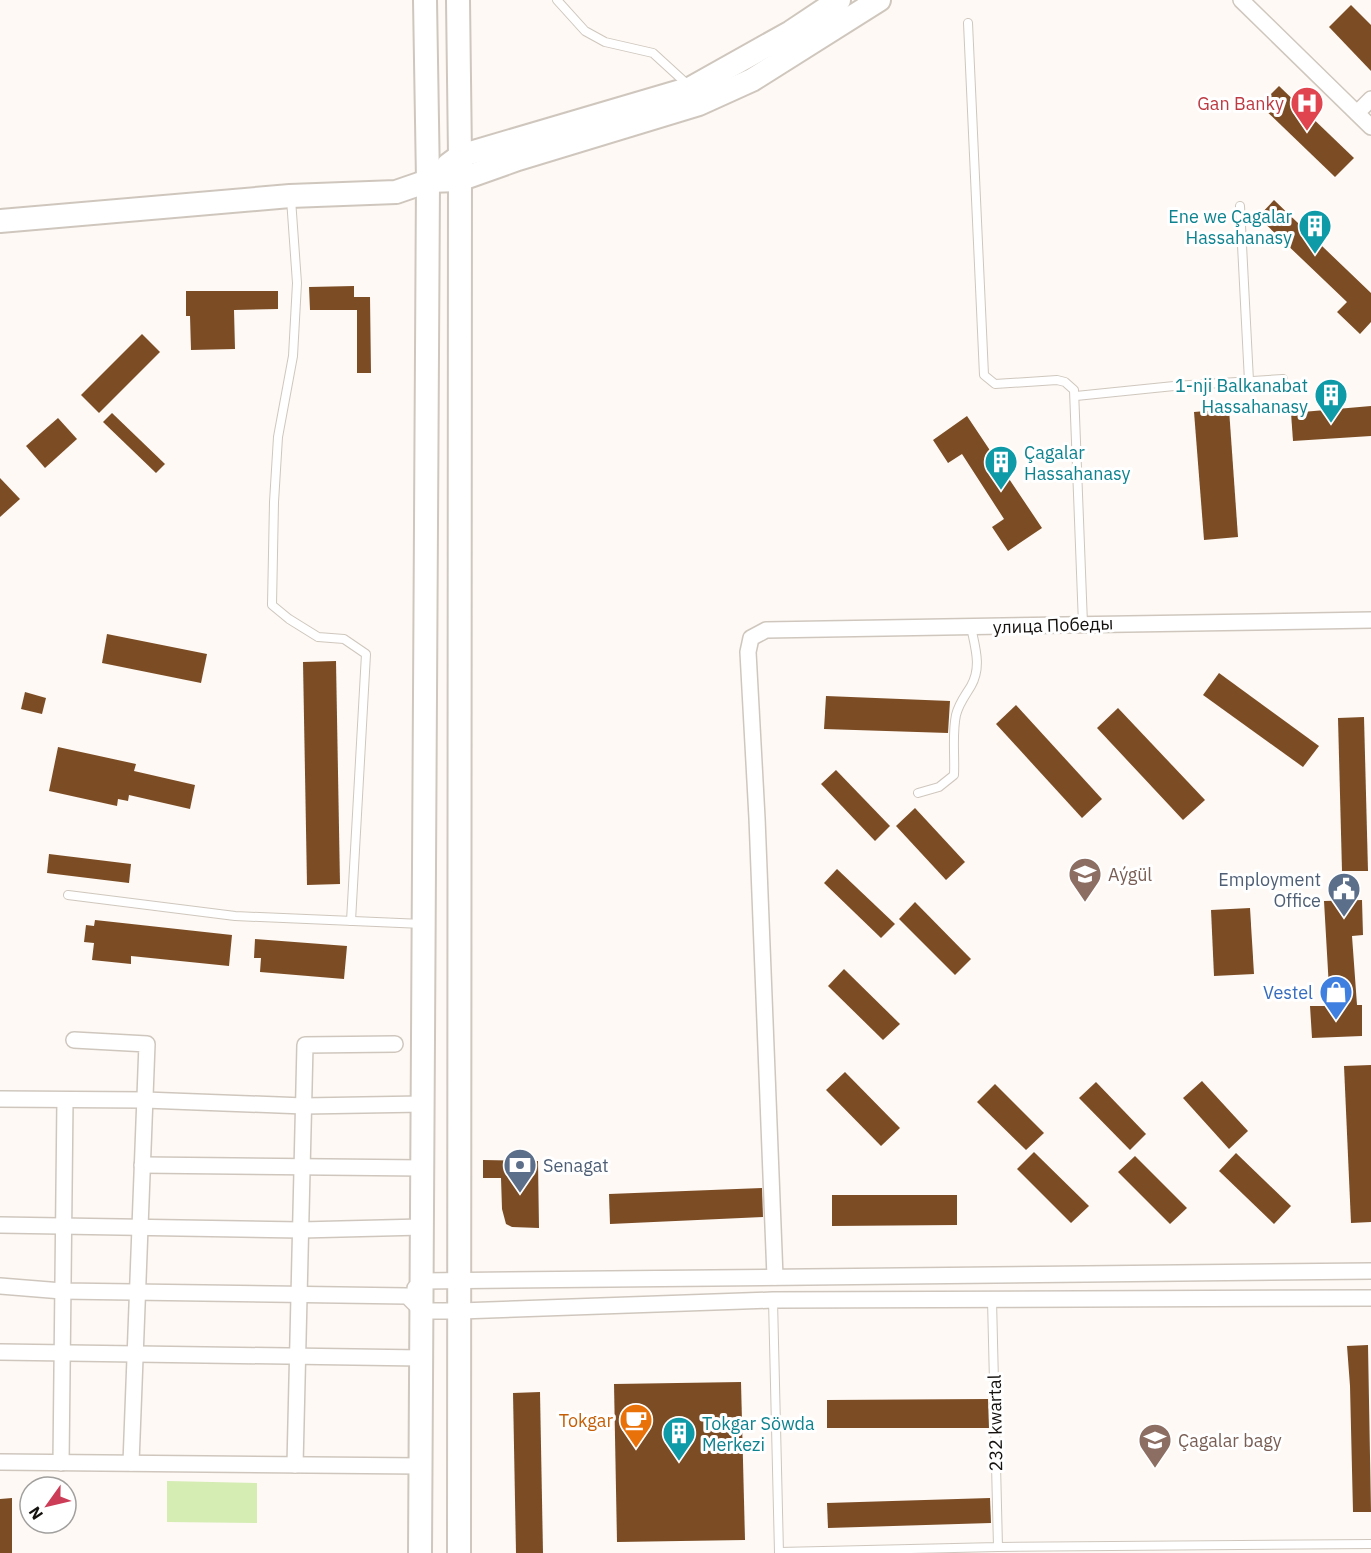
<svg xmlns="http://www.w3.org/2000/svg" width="1371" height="1553" viewBox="0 0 1371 1553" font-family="'IBM Plex Sans',sans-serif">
  <rect width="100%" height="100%" fill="#fef9f4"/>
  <polygon fill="#d5ecb3" points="167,1481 257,1483 257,1523 167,1522"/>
  <g fill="#7c4d25">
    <polygon points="1351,5 1371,25 1371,71 1329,27"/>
    <polygon points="1279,86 1354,158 1335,177 1260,105"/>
    <polygon points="1274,200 1371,293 1371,322 1360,334 1337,312 1347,302 1258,217"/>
    <polygon points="354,286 354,297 370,297 371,373 357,373 357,310 310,310 309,287"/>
    <polygon points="186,291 278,291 278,309 234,310 235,349 191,350 190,316 186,316"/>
    <polygon points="142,334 160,352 99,413 81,395"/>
    <polygon points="1371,406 1371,436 1293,441 1291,413"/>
    <polygon points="1229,409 1238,537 1204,540 1194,412"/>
    <polygon points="112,413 165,464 156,473 103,422"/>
    <polygon points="967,416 1042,528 1008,551 992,527 1004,519 962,454 948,463 933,440"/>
    <polygon points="58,418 77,439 45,468 26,446"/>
    <polygon points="0,478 20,499 0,517"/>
    <polygon points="107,634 207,654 201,683 102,663"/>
    <polygon points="336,661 340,884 307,885 303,662"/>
    <polygon points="1219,673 1319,746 1303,767 1203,695"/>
    <polygon points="25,692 46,698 42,714 21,709"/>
    <polygon points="826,696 950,701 948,733 824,729"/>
    <polygon points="1016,705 1102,799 1082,818 996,724"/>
    <polygon points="1118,708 1205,800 1183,820 1097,728"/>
    <polygon points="1364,717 1368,871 1342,871 1338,718"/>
    <polygon points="58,747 136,764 134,771 195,785 190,809 129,795 128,801 118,799 117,806 49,791"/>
    <polygon points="836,770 890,826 875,841 821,784"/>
    <polygon points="915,808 965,862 946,880 896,826"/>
    <polygon points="49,854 131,864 129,883 47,873"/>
    <polygon points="837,869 895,924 881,938 824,883"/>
    <polygon points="1362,900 1363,935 1352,936 1357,1005 1362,1005 1362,1036 1312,1038 1310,1006 1330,1006 1324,901"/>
    <polygon points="915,902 971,959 955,975 899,919"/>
    <polygon points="1250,908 1254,974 1214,976 1211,910"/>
    <polygon points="95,920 232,935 229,966 131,956 131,964 92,960 94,943 84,942 86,925 94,926"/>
    <polygon points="255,939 347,946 344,979 260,972 261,958 254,958"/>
    <polygon points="844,969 900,1024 883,1040 828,986"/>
    <polygon points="1371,1065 1371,1222 1351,1223 1344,1066"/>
    <polygon points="845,1072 900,1128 881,1146 826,1090"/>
    <polygon points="1202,1081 1248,1131 1229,1149 1183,1098"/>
    <polygon points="1096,1082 1146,1134 1130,1150 1079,1098"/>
    <polygon points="995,1084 1044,1133 1026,1150 977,1102"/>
    <polygon points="1034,1152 1089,1206 1071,1223 1017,1169"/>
    <polygon points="1236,1153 1291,1206 1274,1224 1219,1171"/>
    <polygon points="1135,1156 1187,1208 1170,1224 1118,1172"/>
    <polygon points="483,1160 538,1161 539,1228 512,1227 506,1224 502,1209 501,1178 483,1178"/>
    <polygon points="762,1188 763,1217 610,1224 609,1194"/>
    <polygon points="832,1195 957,1195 957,1225 832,1226"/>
    <polygon points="1368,1345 1371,1512 1353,1512 1350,1386 1347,1346"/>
    <polygon points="741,1382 745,1540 617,1542 614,1384"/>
    <polygon points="540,1392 543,1553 516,1553 513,1393"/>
    <polygon points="988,1399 989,1428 827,1428 827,1400"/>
    <polygon points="12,1498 12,1553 0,1553 0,1499"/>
    <polygon points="990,1498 991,1523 828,1528 827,1503"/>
  </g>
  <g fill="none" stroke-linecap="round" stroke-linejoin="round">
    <g stroke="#cfc7be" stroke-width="10">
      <g id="lane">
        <polyline points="557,0 585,31 605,42 653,53 688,85"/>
        <polyline points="968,23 984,375 995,384 1057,380 1065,382 1074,390 1083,624"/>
        <polyline points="291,199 297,283 293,356 278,437 274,502 272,605 289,619 318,637 344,639 366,654 351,921"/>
        <polyline points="1240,206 1249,381"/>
        <polyline points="1076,396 1174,386 1283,379"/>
        <path d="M 918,793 L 939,787 L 954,775 C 955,755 952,734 956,715 C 959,703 965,696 971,686 C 982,667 975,647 971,627"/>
        <polyline points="68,895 235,916 423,924"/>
        <polyline points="773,1300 779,1553"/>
        <polyline points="998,1547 1371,1544"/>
        <polyline points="779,1552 998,1547 992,1300"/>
      </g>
    </g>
    <g stroke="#cfc7be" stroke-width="18">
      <g id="street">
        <polyline points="1241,0 1371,127"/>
        <polyline points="1357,113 1371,99"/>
        <polyline points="74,1040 147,1044 131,1463"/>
        <polyline points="0,1099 145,1100 304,1106 423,1104"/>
        <polyline points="142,1165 423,1168"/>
        <polyline points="0,1225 301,1230 422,1227"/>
        <polyline points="775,1277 757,818 748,652 751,638 766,630 1371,620"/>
        <polyline points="0,1286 62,1291 407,1296 422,1311 460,1311 773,1300 1371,1298"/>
        <polyline points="415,1288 422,1281 1371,1271"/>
        <polyline points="0,1352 421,1358"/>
        <polyline points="0,1462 421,1466"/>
        <polyline points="61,1463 65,1100"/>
        <polyline points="295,1465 305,1045 395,1044"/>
      </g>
    </g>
    <g stroke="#cfc7be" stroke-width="26">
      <g id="secondary">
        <polyline points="458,0 460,156 459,1553"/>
        <polyline points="448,165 460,156 691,88 791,32 839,0"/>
        <polyline points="0,221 290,196 396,192 428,181 459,180 518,159 699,104 752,80 879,0"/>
        <polyline points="420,1553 428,181 425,0"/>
      </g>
    </g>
    <use href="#lane" stroke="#fff" stroke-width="8"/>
    <use href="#street" stroke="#fff" stroke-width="15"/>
    <use href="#secondary" stroke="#fff" stroke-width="22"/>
  </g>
  <defs>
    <g id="hospital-pin" transform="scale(1.725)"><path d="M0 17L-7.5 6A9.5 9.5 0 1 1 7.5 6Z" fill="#e0444e" stroke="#fff"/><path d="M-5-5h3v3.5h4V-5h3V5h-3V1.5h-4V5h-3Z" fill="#fff"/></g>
    <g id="building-pin" transform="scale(1.725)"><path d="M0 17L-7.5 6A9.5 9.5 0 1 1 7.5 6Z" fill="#0f9aa8" stroke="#fff"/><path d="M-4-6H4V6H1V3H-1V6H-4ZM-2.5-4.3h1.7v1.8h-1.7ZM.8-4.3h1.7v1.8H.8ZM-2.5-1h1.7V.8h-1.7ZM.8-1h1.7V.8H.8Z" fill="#fff"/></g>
    <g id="school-pin" transform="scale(1.725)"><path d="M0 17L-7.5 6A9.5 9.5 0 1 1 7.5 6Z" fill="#8d6e63" stroke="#fff"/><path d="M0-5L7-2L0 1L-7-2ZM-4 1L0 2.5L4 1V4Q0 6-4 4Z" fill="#fff"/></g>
    <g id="civic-pin" transform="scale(1.725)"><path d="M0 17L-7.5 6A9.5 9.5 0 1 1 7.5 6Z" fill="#5c6f8a" stroke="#fff"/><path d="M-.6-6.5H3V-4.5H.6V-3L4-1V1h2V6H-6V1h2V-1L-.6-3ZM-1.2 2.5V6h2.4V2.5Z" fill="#fff"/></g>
    <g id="shop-pin" transform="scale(1.725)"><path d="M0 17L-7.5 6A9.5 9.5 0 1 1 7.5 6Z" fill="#3f7fe0" stroke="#fff"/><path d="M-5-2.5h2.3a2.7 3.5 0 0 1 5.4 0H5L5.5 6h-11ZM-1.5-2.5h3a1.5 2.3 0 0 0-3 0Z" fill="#fff"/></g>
    <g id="bank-pin" transform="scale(1.725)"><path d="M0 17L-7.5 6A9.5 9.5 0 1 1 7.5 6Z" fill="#5c6f8a" stroke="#fff"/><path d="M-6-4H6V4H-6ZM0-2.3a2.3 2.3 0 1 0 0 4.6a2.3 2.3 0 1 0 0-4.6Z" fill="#fff"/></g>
    <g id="cafe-pin" transform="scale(1.725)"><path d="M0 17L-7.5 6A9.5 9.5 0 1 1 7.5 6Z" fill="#e8710a" stroke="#fff"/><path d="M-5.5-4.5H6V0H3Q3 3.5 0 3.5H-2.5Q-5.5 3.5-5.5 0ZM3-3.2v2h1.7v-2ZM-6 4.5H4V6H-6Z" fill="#fff"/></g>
  </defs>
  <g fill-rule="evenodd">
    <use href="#hospital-pin" x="1307" y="103"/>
    <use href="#building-pin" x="1315" y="226"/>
    <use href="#building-pin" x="1331" y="395"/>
    <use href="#building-pin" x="1001" y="462"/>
    <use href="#school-pin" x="1085" y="874"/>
    <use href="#civic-pin" x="1344" y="889"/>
    <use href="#shop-pin" x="1336" y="992"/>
    <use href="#bank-pin" x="520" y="1165"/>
    <use href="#cafe-pin" x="636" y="1420"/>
    <use href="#building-pin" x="679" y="1433"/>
    <use href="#school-pin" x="1155" y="1440"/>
  </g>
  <g text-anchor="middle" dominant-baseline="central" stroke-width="6" stroke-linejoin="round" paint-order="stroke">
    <g font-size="18" fill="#be3a42" stroke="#fff" text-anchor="end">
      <text x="1284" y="103">Gan Banky</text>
    </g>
    <g font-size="18" fill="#0d838f" stroke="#fff" text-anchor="end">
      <text x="1292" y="216">Ene we Çagalar<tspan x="1292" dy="21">Hassahanasy</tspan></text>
      <text x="1308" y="385">1-nji Balkanabat<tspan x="1308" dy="21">Hassahanasy</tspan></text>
      <text x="1024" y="452" text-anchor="start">Çagalar<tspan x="1024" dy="21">Hassahanasy</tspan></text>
      <text x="702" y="1423" text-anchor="start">Tokgar Söwda<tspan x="702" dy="21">Merkezi</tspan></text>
    </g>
    <g font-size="18" fill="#14110e" stroke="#fff">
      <text transform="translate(1053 625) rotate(-2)">улица Победы</text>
      <text transform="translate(995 1423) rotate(-91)">232 kwartal</text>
    </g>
    <g font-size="18" fill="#785e54" stroke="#fff" text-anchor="start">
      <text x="1108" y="874">Aýgül</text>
      <text x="1178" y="1440">Çagalar bagy</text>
    </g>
    <g font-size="18" fill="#4e5e75" stroke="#fff" text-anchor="end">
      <text x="1321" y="879">Employment<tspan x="1321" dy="21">Office</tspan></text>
      <text x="543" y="1165" text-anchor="start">Senagat</text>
    </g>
    <g font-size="18" fill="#366cbe" stroke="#fff" text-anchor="end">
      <text x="1313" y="992">Vestel</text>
    </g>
    <g font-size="18" fill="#c56008" stroke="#fff" text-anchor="end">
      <text x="613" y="1420">Tokgar</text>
    </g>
  </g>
  <g transform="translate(48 1505) rotate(236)"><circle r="28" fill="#ffffff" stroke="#a1a09f" stroke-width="1.5"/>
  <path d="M0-4.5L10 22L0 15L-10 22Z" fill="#cc3c56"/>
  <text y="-9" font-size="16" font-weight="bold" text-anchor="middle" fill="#14110e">N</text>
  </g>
</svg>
